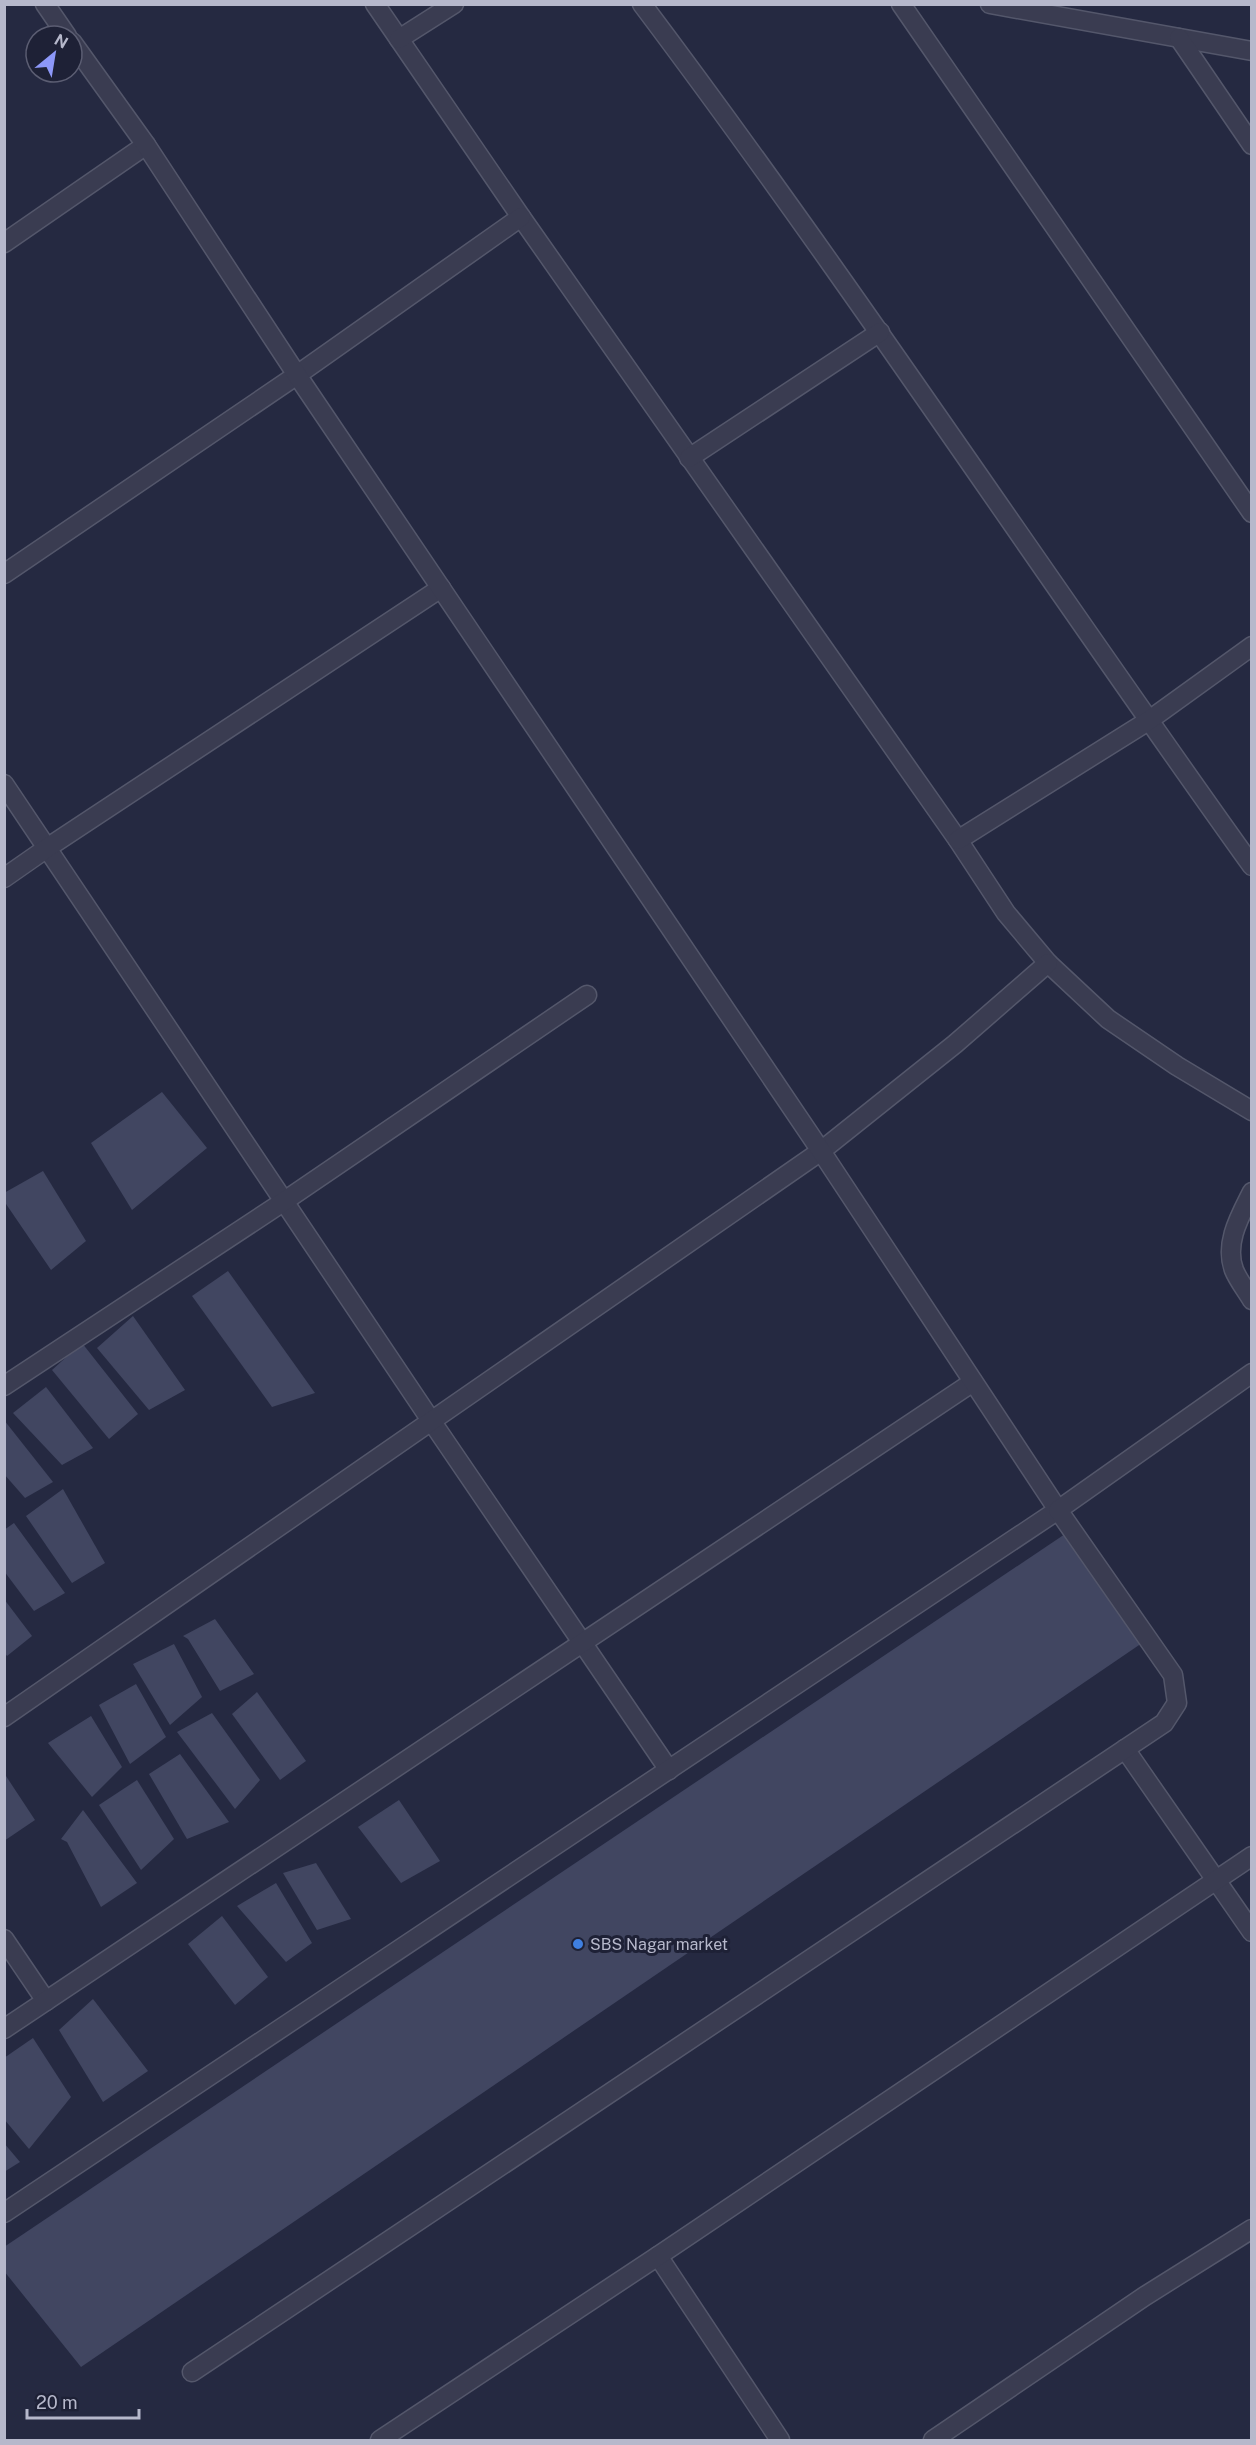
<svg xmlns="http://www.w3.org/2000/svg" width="1256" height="2445" viewBox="0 0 1256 2445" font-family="'Public Sans',sans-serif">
  <rect width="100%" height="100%" fill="#252941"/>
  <g fill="#414661">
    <polygon points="162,1092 207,1148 132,1210 91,1143"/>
    <polygon points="43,1171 86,1241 51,1270 4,1201 4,1193"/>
    <polygon points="228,1271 315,1393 272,1407 192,1296"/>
    <polygon points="133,1316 185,1390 149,1410 97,1348"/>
    <polygon points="82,1343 138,1414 109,1439 52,1370"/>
    <polygon points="46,1387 93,1448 62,1465 13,1413"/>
    <polygon points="4,1420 53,1482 25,1498 4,1474"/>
    <polygon points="63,1489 105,1563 72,1583 26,1516"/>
    <polygon points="14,1523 65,1593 34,1611 4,1571 4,1530"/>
    <polygon points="1071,1530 1145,1641 81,2367 4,2271 4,2247"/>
    <polygon points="4,1599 32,1636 7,1656 4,1652"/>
    <polygon points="215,1619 254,1674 220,1691 188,1639 183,1636"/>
    <polygon points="174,1644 202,1697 170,1725 133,1664"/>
    <polygon points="136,1684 166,1737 130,1764 99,1705"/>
    <polygon points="257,1692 306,1761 280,1780 232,1714"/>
    <polygon points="212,1713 260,1780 235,1809 177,1732"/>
    <polygon points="91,1716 122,1767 92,1797 48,1743"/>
    <polygon points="180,1754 229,1822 187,1839 149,1774"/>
    <polygon points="4,1773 35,1820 4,1841"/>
    <polygon points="137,1780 174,1839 141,1870 99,1805"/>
    <polygon points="399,1800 440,1861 401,1883 358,1827"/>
    <polygon points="83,1810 137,1883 101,1907 67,1842 61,1839"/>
    <polygon points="316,1863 351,1919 317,1930 283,1873"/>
    <polygon points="276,1883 312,1943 286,1962 237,1906"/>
    <polygon points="222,1916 268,1977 235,2005 188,1944"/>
    <polygon points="93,1999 148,2071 103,2102 59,2030"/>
    <polygon points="33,2038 71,2097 29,2149 4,2119 4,2058"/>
    <polygon points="4,2143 20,2162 4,2172"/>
  </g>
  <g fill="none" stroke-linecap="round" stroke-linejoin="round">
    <g stroke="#54576b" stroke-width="21">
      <g id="minor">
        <polyline points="45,4 67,36"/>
        <polyline points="375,4 521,217 958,840 1006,913 1048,963 1108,1019 1177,1066 1252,1111"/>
        <path d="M 642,4 C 854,286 1047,580 1252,866"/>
        <polyline points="901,4 1252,513"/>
        <polyline points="990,4 1252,51"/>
        <polyline points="1179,38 1252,145"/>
        <polyline points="399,39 454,4"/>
        <polyline points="4,243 146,145"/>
        <polyline points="689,458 880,332"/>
        <polyline points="4,574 297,375 521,217"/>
        <polyline points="4,784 432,1422 669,1770"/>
        <polyline points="958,840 1148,721 1252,646"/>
        <polyline points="4,878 47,848 441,588"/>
        <path d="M 1252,1192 C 1240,1216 1224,1243 1234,1270 C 1238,1280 1246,1290 1252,1300"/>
        <polyline points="4,1386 283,1202 587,995"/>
        <polyline points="4,1717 821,1151 955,1044 1048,963"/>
        <polyline points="1125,1749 1252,1932"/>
        <polyline points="4,1939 46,2001"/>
        <polyline points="4,2029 973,1382"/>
        <polyline points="4,2213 1058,1510 821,1151 297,375 146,145 72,42"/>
        <polyline points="658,2256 780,2440"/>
        <polyline points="192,2372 1164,1723 1177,1703 1173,1675 1058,1510 1252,1373"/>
        <polyline points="380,2440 658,2256 1252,1856"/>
        <polyline points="933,2440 1145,2296 1252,2229"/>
      </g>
    </g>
    <use href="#minor" stroke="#3a3c51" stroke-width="18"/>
  </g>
  <circle fill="#3f7fe0" stroke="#1e2136" stroke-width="2" cx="578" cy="1944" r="6"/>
  <g text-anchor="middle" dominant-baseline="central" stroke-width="6" stroke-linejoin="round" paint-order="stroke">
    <g font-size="16" fill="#b6b8cb" stroke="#1e2136" text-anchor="start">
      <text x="590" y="1944">SBS Nagar market</text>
    </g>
  </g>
  <rect width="1256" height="2445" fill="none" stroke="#b6b8cb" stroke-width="12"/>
  <g transform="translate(54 54) rotate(30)"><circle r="28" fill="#1e2136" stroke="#5b5d72" stroke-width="1.5"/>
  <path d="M0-4.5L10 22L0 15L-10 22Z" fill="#8d98f9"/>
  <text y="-9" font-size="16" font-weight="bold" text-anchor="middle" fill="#b6b8cb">N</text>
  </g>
  <path d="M27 2409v9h112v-9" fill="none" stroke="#b6b8cb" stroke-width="3"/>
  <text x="36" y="2409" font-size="18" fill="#b6b8cb" stroke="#1e2136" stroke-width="4.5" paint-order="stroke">20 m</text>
</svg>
